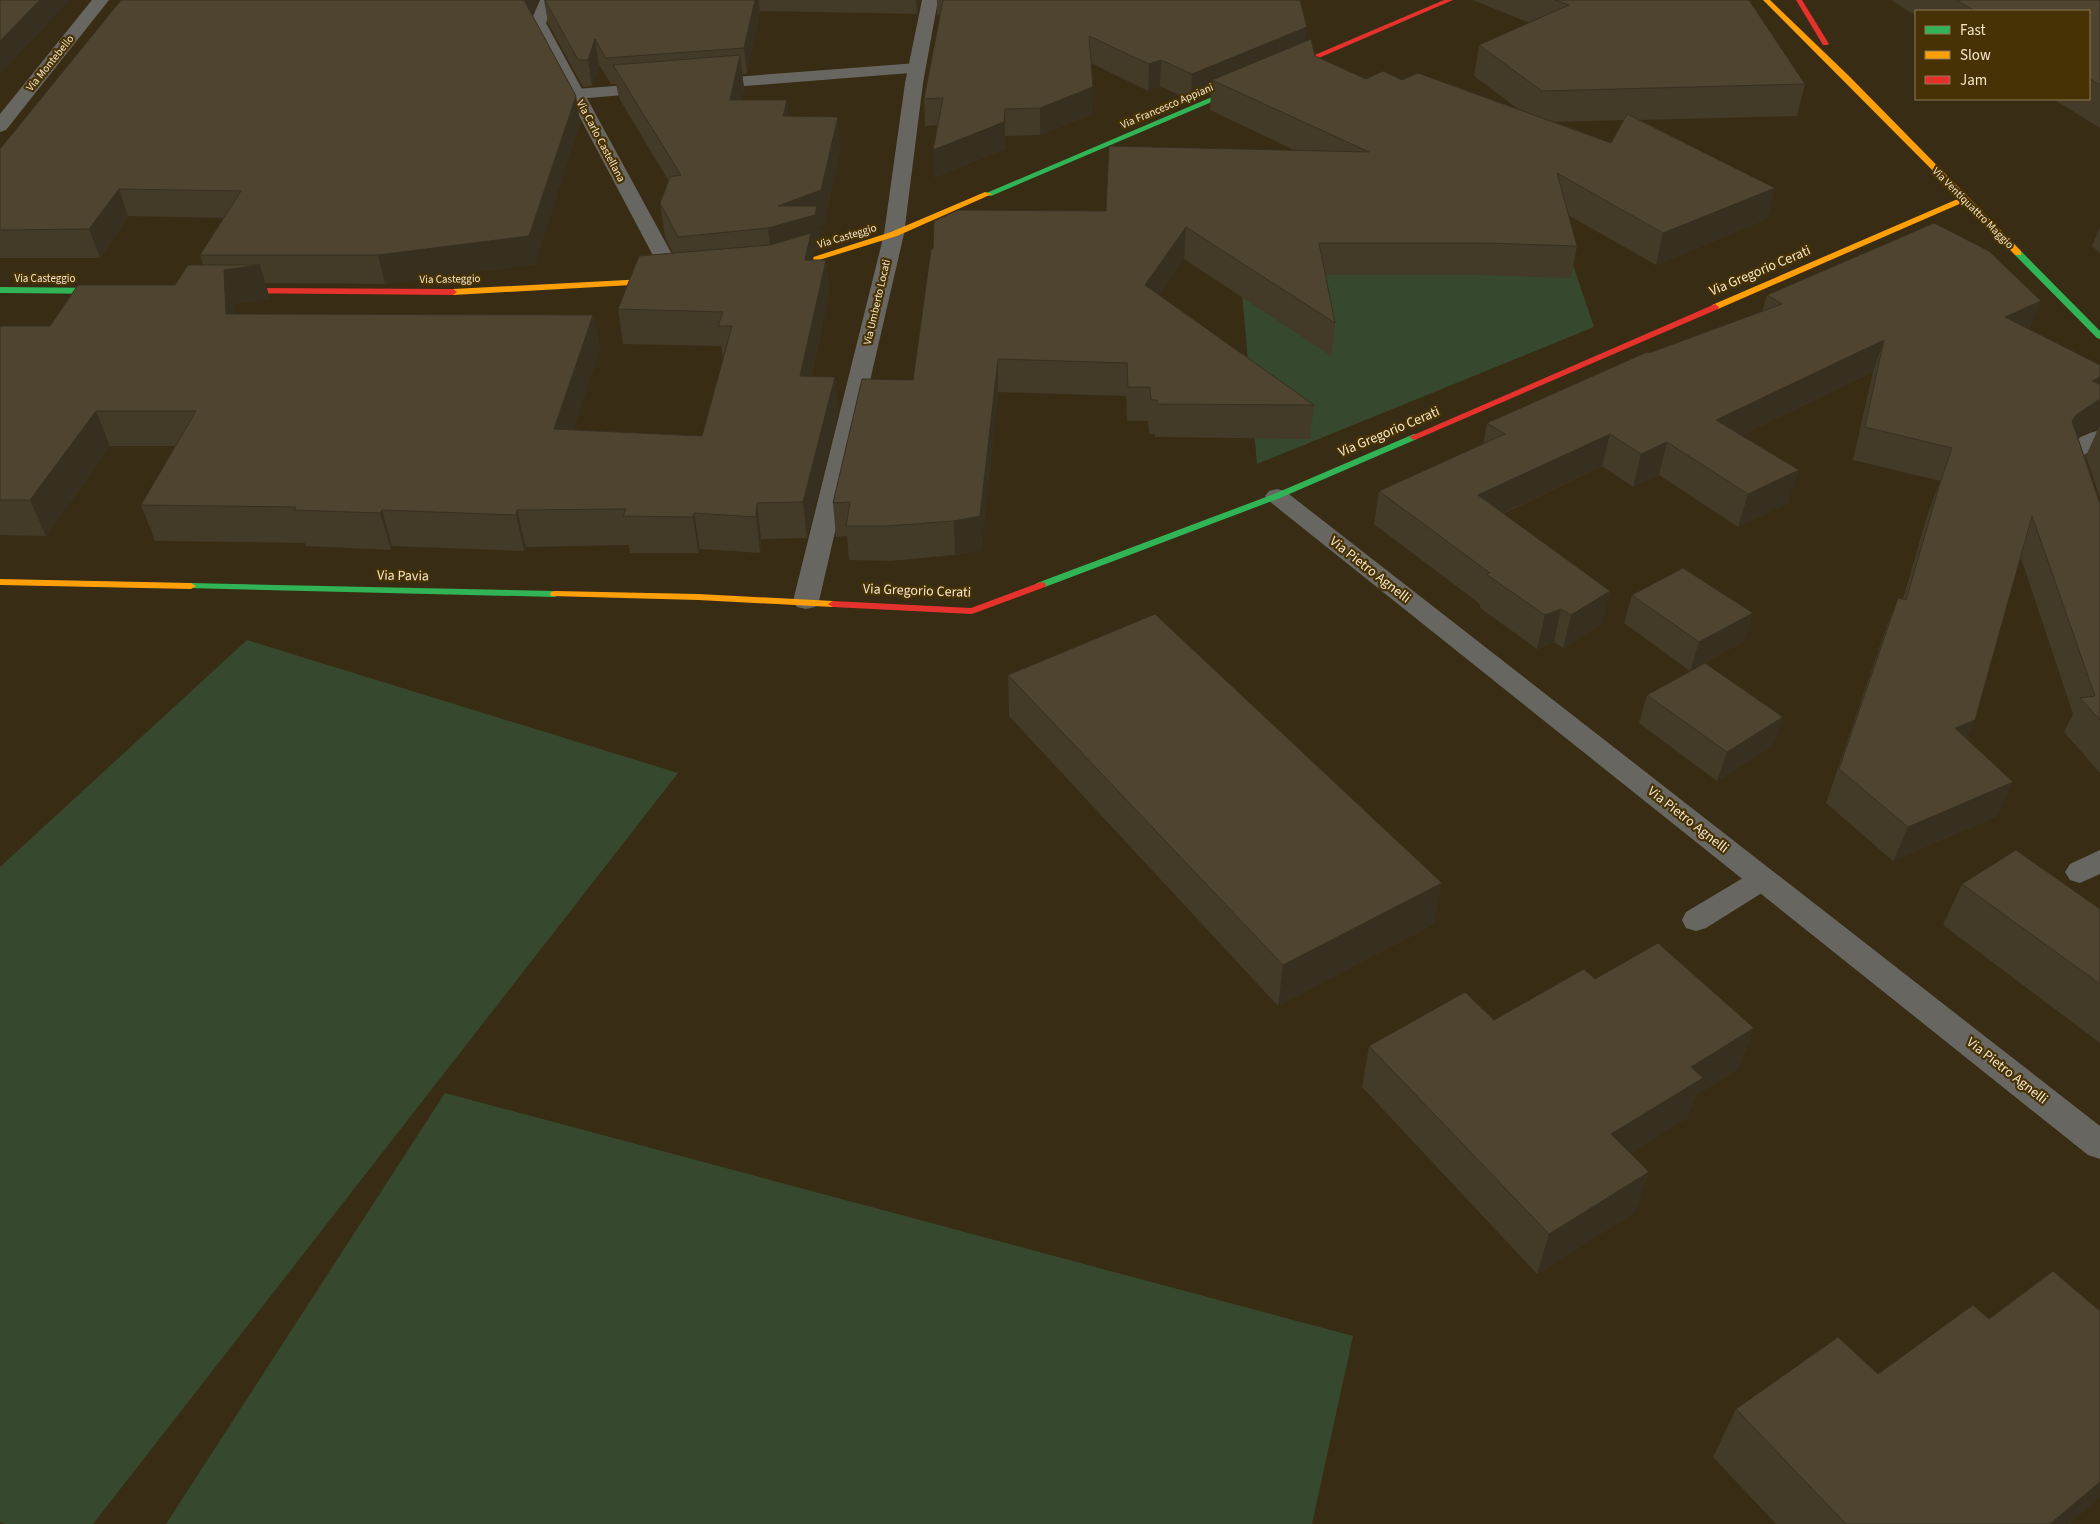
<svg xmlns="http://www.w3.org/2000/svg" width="2100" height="1524" viewBox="0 0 2100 1524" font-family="'Source Sans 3',sans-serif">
  <rect width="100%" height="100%" fill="#382c14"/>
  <g fill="#36492e">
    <polygon points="1230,155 1537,158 1594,327 1257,464"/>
    <polygon points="247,640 678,773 93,1524 5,1524 0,1522 0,867"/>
    <polygon points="445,1093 1353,1336 1312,1524 166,1524"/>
  </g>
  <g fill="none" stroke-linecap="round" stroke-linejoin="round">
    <g fill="#686661" fill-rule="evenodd">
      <polygon points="917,63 923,64 925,68 923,72 708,89 702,88 700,84 702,80 708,79"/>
      <polygon points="652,83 658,84 661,88 658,92 576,99 570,98 567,94 570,90 576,89"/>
      <polygon points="1763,869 1773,872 1777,879 1773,886 1706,928 1696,931 1686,928 1682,920 1686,912 1753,872"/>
    </g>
    <g fill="#686661" fill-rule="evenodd">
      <polygon points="92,0 109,0 6,130 0,132 0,114"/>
      <polygon points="540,0 556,0 546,23 686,280 683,284 676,286 669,284 666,280 530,23"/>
      <polygon points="922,0 938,0 923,83 904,234 819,601 815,607 806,609 797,607 793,601 884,234 905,83"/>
      <path d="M 2100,430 L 2100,446 L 2084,455 L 2100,504 L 2100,548 L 2091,546 L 2088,541 L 2060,453 C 2068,442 2087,433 2100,430 Z"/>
      <polygon points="1277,489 1285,491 2100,1126 2100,1159 2088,1155 1269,501 1265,496 1269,491"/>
      <polygon points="2100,850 2100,874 2080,883 2070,880 2065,872 2070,864"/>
    </g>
    <g fill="#30b455" fill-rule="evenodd">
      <polygon points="1240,85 1247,87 991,196 984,194"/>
      <polygon points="2015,251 2021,251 2100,331 2100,339 2097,338 2015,255"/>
      <polygon points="0,287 112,288 116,291 112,294 0,293"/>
      <polygon points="1414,434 1417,435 1417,439 1280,498 1045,587 1037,587 1036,585 1037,583 1274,494"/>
      <polygon points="191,583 555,591 560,594 555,597 187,588 186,586 187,584"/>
    </g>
    <g fill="#ff9f0a" fill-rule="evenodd">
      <polygon points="1763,0 1770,0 1850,77 2021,251 2021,255 2015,255 1964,202 1718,309 1712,309 1712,305 1960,198"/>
      <polygon points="985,192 992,194 897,236 780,272 774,272 773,270 891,232"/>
      <polygon points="664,278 667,279 667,283 453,295 449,292 453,289"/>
      <polygon points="0,579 191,583 196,586 191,589 0,585"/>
      <polygon points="555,591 698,594 833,601 838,604 833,607 698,600 551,596 550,594 551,592"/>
    </g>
    <g fill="#e5322d" fill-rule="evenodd">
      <polygon points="1444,0 1453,0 1284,73 1277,71"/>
      <polygon points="1796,0 1802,0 1829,44 1827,45 1823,45"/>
      <polygon points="230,288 453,289 457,292 453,295 227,293 226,291"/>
      <polygon points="1715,304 1719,307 1718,309 1417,439 1414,440 1409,437"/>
      <polygon points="1041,582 1045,583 1046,585 1045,587 972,614 833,607 828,604 833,601 971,608"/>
    </g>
  </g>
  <g fill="#443a28" fill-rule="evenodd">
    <polygon points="544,0 920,0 917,14 760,11 747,74 742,74 744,88 741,100 787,100 788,116 840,150 824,224 819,226 820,240 818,249 813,251 813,260 826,260 829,294 811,377 835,377 838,412 807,538 761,539 760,553 700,549 698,553 630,553 629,545 526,547 524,551 392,546 391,550 306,546 305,543 155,541 141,505 175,446 110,446 46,536 0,535 0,326 50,326 175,285 203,265 200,255 224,218 128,216 100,258 0,258 0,149 532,15 576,96 580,122 535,264 385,284 265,283 270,299 235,304 235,314 593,315 600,349 573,430 702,436 723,360 721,346 623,344 618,309 673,253 665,237 660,203 668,180 619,98 616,84 611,84 599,65 592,86 583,87 548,23"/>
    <path d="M 937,0 L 1300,0 L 1305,41 L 1315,56 L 1366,79 L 1402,80 L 1518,109 L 1474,76 L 1479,45 L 1530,23 L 1473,0 L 1749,0 L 1805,84 L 1797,116 L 1640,120 L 1775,188 L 1767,219 L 1656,265 L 1568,215 L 1577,246 L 1571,278 L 1480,275 L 1325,275 L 1335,323 L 1331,356 L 1184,259 L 1159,295 L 1314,405 L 1310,439 L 1155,437 L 1155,434 L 1149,434 L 1148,421 L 1127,421 L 1126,396 L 998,392 L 981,550 L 955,555 L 890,561 L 849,560 L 847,536 L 836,537 L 833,503 L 913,380 L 933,249 L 1106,211 L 1296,151 L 1210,110 L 1211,92 L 1191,101 L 1160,86 L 1148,91 L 1091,63 L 1092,114 L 1040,135 L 1005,136 L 1005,149 L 934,178 L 938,125 L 925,126 L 924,99 L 940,15 L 937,15 ZM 1624,120 L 1611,143 L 1555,122 Z"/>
    <polygon points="1891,0 2100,0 2100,128 2053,99 2089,99 2089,11 1916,11 1916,16"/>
    <polygon points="2100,227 2100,253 2092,246"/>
    <polygon points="1767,295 2030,329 2100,365 2100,498 2086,456 2098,429 2083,434 2078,437 2100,504 2100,772 2099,772 2064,732 2073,714 2021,558 1967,738 1997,816 1893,861 1826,803 1885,631 1898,598 1903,599 1927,516 1940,481 1853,460 1873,372 1742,435 1788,503 1738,527 1659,475 1633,487 1602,466 1503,514 1610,591 1601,625 1563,648 1554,642 1537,649 1480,608 1480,604 1374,524 1379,491 1483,445 1487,423 1649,353 1762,312"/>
    <polygon points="1632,595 1744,641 1690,671 1624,623"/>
    <polygon points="1008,675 1434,924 1278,1006 1009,716"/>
    <polygon points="1647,695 1773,746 1717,781 1639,723"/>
    <polygon points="1962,884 2100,909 2100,1043 1943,925"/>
    <polygon points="1595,979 1754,1028 1738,1069 1696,1095 1687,1118 1630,1153 1635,1212 1537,1274 1362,1087 1369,1046 1494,1020"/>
    <polygon points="2100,1311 2100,1497 2069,1524 1776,1524 1713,1457 1736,1409 1878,1374 1989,1319"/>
  </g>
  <g fill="#373021">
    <polygon points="40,0 70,0 0,74 0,41"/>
    <polygon points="524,0 539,0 528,24"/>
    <polygon points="755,0 759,0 760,11 747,74 744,48"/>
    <polygon points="916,0 920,0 917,14"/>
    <polygon points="1307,27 1304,53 1212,80 1211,92 1191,101 1192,74"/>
    <polygon points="595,39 599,65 592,86 588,60"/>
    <polygon points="740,55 744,88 734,133 730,100"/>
    <polygon points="1161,60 1160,86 1148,91 1149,64"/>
    <polygon points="1093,87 1092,114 1040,135 1040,108"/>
    <polygon points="576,96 580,122 535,264 385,284 378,255"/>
    <polygon points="787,100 790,133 783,116"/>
    <polygon points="1005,109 1005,149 934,178 933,150"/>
    <polygon points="838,117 840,150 824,224 819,226 820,240 818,249 813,251 814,267 772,263 768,228 778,206"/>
    <polygon points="1775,188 1767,219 1656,265 1663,233"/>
    <polygon points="119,189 128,216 100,258 89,229"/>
    <polygon points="1186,227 1184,259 1144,317 1145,285"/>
    <polygon points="826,260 829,294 803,412 800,376"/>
    <polygon points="260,265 270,299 235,304 238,348 226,314 224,270"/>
    <polygon points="2041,301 2028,333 2005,317"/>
    <polygon points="593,315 600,349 562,465 554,429"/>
    <polygon points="1884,340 1873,372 1707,452 1716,420"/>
    <polygon points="998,359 998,392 981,550 955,555 954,521"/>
    <polygon points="835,377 838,412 807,538 803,502"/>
    <polygon points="2100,377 2100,425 2098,429 2083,434 2062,448 2072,421 2092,381"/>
    <polygon points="96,411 110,446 46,536 30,500"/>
    <polygon points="1610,434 1602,466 1472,528 1478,495"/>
    <polygon points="1667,442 1659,475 1633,487 1641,454"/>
    <polygon points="1799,470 1788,503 1738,527 1748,494"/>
    <polygon points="757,503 761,539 760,553 756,517"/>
    <polygon points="382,510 392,546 391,550 380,513"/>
    <polygon points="517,510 526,547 524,551 516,515"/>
    <polygon points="694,513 700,549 698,553 693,517"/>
    <polygon points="1610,591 1601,625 1563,648 1571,615"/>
    <polygon points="1561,609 1554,642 1537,649 1545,615"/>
    <polygon points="1753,613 1744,641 1690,671 1699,642"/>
    <polygon points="1783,717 1773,746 1717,781 1727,752"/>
    <polygon points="1975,720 1960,754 1955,728"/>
    <polygon points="2013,782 1997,816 1893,861 1908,827"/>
    <polygon points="1442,883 1434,924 1278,1006 1283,965"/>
    <polygon points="1754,1028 1738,1069 1696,1095 1687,1118 1597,1174 1611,1134 1691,1067"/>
    <polygon points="1649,1172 1635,1212 1537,1274 1549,1234"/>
    <polygon points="2100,1482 2100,1497 2069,1524 2050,1524"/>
  </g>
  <g fill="#4f442f" stroke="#373021">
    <polygon points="0,0 40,0 0,41"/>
    <polygon points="121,0 524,0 576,96 529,236 378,255 200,255 241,191 119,189 89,229 0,230 0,149"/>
    <polygon points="545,0 755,0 744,48 606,58 595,39 588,60 578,60"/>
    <polygon points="943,0 1300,0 1307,27 1192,74 1161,60 1149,64 1089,36 1093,87 1040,108 1005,109 1004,122 933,150 943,98 924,99"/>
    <polygon points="1555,0 1749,0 1805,84 1542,91 1479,45 1569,5"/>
    <polygon points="1956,0 2100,0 2100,85 2089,78 2089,11 1975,11"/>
    <polygon points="1311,39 1315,56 1366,79 1383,71 1402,80 1418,73 1611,143 1627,114 1775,188 1663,233 1557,173 1577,246 1485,243 1319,243 1335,323 1186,227 1145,285 1314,405 1157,404 1157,400 1151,400 1150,387 1128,387 1127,363 998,359 980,516 954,521 887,526 846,526 850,502 833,503 862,379 913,380 931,249 933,249 934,221 958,210 1106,211 1109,146 1369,152 1212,80"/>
    <polygon points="740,55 730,100 787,100 783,116 838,117 821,190 778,206 817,206 815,215 768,228 678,237 660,203 670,177 681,175 613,65"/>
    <polygon points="1934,223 1989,251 2041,301 2005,317 2100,365 2100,377 2092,381 2100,384 2100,400 2097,401 2076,415 2072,421 2100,504 2100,720 2080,698 2095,696 2032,516 1975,720 1955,728 2013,782 1908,827 1839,769 1898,598 1906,600 1940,483 1952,448 1865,427 1884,340 1716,420 1799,470 1748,494 1667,442 1641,454 1610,434 1478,495 1610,591 1571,615 1561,609 1545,615 1486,574 1490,573 1379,491 1505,434 1487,423 1647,352 1649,353 1782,304 1767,295"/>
    <polygon points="811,233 805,260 826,260 800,376 835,377 803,502 757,503 756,517 694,513 693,517 623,516 626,509 517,510 516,515 382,510 380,513 294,510 296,507 141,505 196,411 96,411 30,500 0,500 0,326 50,326 78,285 175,285 188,265 260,265 224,270 226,314 593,315 554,429 702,436 732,326 718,326 723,312 618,309 639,256 770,245"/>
    <polygon points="1683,568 1753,613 1699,642 1632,595"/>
    <polygon points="1155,614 1442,883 1283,965 1008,675"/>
    <polygon points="1705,663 1783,717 1727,752 1647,695"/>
    <polygon points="2016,850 2100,909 2100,984 1962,884"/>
    <polygon points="1658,943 1754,1028 1691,1067 1703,1078 1611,1134 1649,1172 1549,1234 1369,1046 1465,992 1494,1020 1584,969 1595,979"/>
    <polygon points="2053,1271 2100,1311 2100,1482 2050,1524 1846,1524 1736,1409 1838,1337 1878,1374 1973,1305 1989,1319"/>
  </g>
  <g text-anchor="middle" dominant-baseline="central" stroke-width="4.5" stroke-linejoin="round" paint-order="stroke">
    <g font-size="11" fill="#f5e5ca" stroke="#473205">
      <text transform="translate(50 63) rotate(-51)">Via Montebello</text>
      <text transform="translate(1167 106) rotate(-23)">Via Francesco Appiani</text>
      <text transform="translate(601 141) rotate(62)">Via Carlo Castellana</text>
      <text transform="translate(1973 208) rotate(45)">Via Ventiquattro Maggio</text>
      <text transform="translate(847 236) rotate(-17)">Via Casteggio</text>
      <text x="45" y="278">Via Casteggio</text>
      <text transform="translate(450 279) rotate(-1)">Via Casteggio</text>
      <text transform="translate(877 302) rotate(-77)">Via Umberto Locati</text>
    </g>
    <g font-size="14" fill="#f5e5ca" stroke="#473205">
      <text transform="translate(1760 271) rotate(-23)">Via Gregorio Cerati</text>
      <text transform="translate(1389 432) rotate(-23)">Via Gregorio Cerati</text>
      <text transform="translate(1370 570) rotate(38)">Via Pietro Agnelli</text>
      <text transform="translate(403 576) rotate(1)">Via Pavia</text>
      <text transform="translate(917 591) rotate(2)">Via Gregorio Cerati</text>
      <text transform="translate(1688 820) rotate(38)">Via Pietro Agnelli</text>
      <text transform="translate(2007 1071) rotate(38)">Via Pietro Agnelli</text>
    </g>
  </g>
  <rect x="1915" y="10" width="175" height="90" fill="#473205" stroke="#8d7a54"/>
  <rect x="1925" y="26" width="25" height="8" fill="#30b455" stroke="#8d7a54"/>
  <text x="1960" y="35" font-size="15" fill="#f5e5ca">Fast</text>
  <rect x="1925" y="51" width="25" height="8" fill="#ff9f0a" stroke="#8d7a54"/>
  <text x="1960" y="60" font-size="15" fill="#f5e5ca">Slow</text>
  <rect x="1925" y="76" width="25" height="8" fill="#e5322d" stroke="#8d7a54"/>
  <text x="1960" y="85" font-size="15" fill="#f5e5ca">Jam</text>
</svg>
